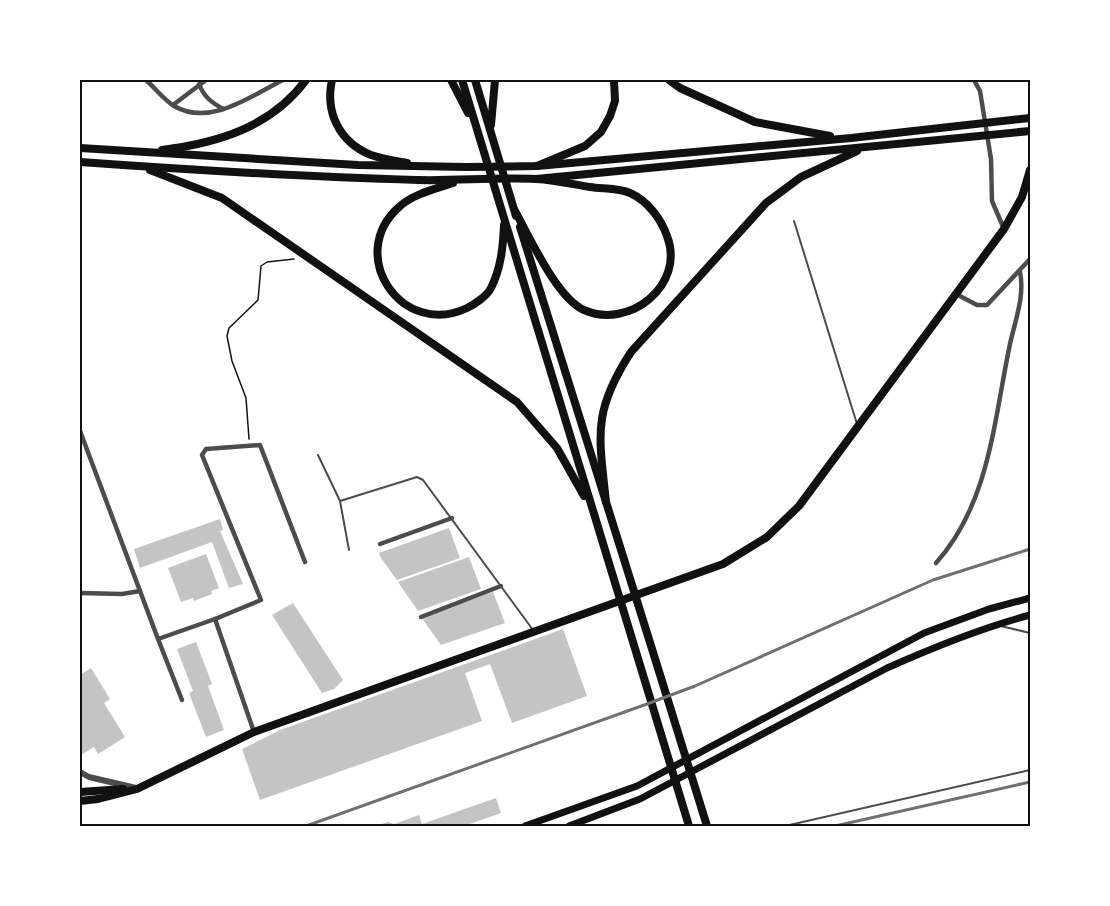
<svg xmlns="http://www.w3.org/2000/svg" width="1110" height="906" viewBox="0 0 1110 906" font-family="'Work Sans',sans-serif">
  <rect width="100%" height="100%" fill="#fff"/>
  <g fill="#c4c4c4">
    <polygon points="220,519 223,530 220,531 243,584 229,588 212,542 140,568 134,549"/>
    <polygon points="449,528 460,558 397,580 381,558 379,553"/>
    <polygon points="206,554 219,588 211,591 212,594 194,601 193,598 181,602 168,568"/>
    <polygon points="469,557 481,589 418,611 398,582"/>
    <polygon points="493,592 505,623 441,645 421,617"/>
    <polygon points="293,603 343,680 334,689 322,693 272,615"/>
    <polygon points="563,629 587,696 512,723 490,664 465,673 482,721 260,800 242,749 280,730"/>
    <polygon points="196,642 212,684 208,686 224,730 206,737 189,693 193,691 177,649"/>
    <polygon points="91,668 110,699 104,703 125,737 98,754 94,747 81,755 80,675"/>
    <polygon points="496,798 501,813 464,826 376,826 388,822 394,824 419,815 422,824"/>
  </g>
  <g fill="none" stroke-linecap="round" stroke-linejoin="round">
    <polyline stroke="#111" stroke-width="1.5" points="249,439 246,398 232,361 227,336 229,328 258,300 261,266 267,262 294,259"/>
    <g stroke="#4c4c4c" stroke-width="2">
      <polyline points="794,221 857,424"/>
      <polyline points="318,455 340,501 349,550"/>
      <polyline points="340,501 417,477 423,480 533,630"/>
      <polyline points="1001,626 1030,633"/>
      <polyline points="785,826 1030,770"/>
    </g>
    <g stroke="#4c4c4c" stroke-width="4.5">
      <path d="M 146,80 C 155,88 164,100 174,106 C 210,127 251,96 283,80"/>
      <polyline points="974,80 980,91 991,159 992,201 1004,229"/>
      <path d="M 199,84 C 204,97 211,102 223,109"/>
      <polyline points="173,105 206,80"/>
      <polyline points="956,294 977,305 987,305 1030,259"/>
      <polyline points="80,431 158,639 215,619 261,600 202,455 206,449 260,445 305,562"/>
      <polyline points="380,544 452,518"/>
      <path d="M 936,563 C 990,503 994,419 1010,344 C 1015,321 1025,296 1020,272"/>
      <polyline points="80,593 122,594 140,591"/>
      <polyline points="421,617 501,586"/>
      <polyline points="215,619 254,732"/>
      <polyline points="158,639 182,700"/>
    </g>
    <polyline stroke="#4c4c4c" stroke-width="6" points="80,772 89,777 136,788"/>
    <g stroke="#111" stroke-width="7">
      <polyline points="525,826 637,786 924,633 989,609 1030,598"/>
      <path d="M 569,826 L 640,799 L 887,668 C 934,647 981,628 1030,615"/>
    </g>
    <g stroke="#111" stroke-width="8">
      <path d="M 332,80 C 325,112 339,142 371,155 C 382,159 396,161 407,163"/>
      <polyline points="451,80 468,113"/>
      <polyline points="462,80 689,826"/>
      <polyline points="475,80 516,216"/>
      <polyline points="491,125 495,80"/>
      <polyline points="80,148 358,165 466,167 537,166 585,146 601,132 610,116 615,101 614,80"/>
      <path d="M 162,150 C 218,143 271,127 306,80"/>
      <path d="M 80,162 C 192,170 306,177 418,180 C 457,181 497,177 536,179 C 554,180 572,184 590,187 C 602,189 619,188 630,193 C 648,201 661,219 667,236 C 686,285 629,330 584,310 C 557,298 530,238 515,211"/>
      <polyline points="150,170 222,198 517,402 557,448 584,496"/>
      <path d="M 453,183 C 435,189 413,194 399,207 C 345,255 402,339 467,308 C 475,304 487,296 491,288 C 501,268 503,247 504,225"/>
      <path d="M 520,227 C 581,428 646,626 707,826"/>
      <polyline points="80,792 123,789"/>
      <polyline points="80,801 98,799 137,789 254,732 723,564 767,537 799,506 1004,229 1022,197 1030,170"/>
    </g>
    <g stroke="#111" stroke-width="8">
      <polyline points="669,80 680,88 755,122 830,136"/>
      <polyline points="537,166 851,138 1030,118"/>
      <polyline points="536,179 1030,131"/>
      <path d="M 606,502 C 599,435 592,412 631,352 L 766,203 L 801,177 L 857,151"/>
    </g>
    <g stroke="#707070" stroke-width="3">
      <polyline points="306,826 647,704 695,686 933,580 1030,549"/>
      <polyline points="835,826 1030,782"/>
    </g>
  </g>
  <rect width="1110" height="906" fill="none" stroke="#ffffff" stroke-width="162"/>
  <rect x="81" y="81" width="948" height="744" fill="none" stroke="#111" stroke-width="2"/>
</svg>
